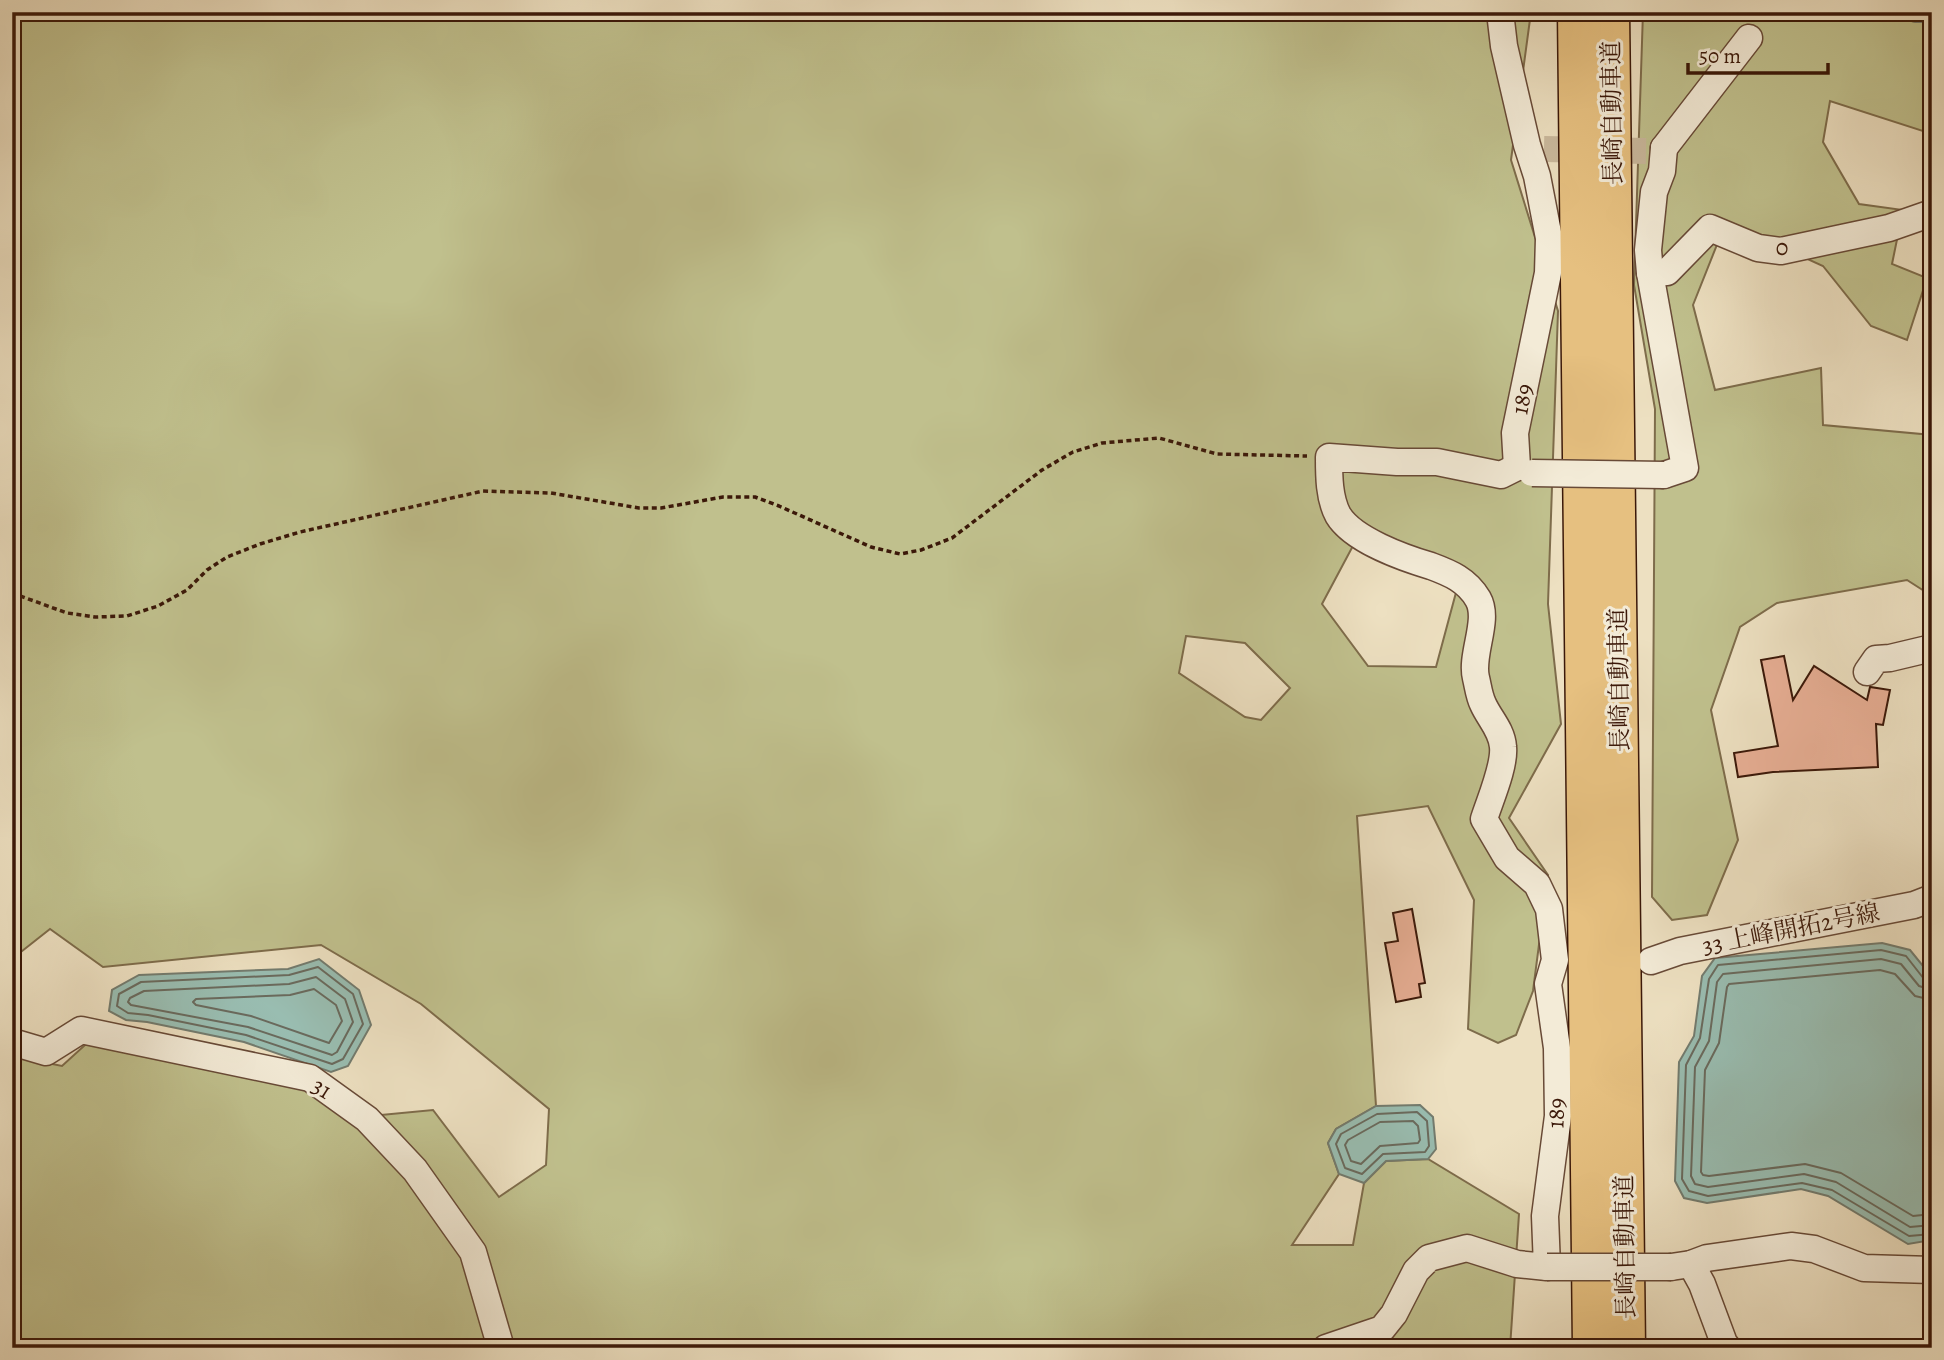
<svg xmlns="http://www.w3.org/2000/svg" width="1944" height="1360" viewBox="0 0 1944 1360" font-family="Alegreya,'Noto Serif JP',serif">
  <rect width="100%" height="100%" fill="#ede0c1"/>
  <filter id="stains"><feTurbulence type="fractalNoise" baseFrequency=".00286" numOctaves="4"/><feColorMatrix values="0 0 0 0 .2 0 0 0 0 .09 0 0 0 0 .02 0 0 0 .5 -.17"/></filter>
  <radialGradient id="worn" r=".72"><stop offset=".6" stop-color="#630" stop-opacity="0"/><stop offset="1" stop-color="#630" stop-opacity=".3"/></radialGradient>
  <g fill="#c0c08d" stroke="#7e6c4b" stroke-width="2" fill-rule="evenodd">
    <path d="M 12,12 L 1531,12 L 1511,160 L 1558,311 L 1548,604 L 1561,724 L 1509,818 L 1548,875 L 1533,991 L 1516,1035 L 1498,1043 L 1468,1029 L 1474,900 L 1428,806 L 1357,816 L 1376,1106 L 1336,1129 L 1328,1143 L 1339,1174 L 1292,1245 L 1353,1245 L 1364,1183 L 1386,1161 L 1428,1159 L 1519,1214 L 1510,1348 L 12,1348 L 12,1056 L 62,1066 L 107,1025 L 313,1072 L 381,1115 L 433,1110 L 499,1197 L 546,1165 L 549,1109 L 421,1004 L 321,945 L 103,967 L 50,929 L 12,959 ZM 1355,542 L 1458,585 L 1436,667 L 1368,666 L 1322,604 ZM 1186,636 L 1245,643 L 1290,688 L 1261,720 L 1245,717 L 1179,673 Z"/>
    <polygon points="1643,12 1870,12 1916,22 1932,22 1932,134 1830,101 1823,142 1859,204 1903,210 1892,264 1927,278 1907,340 1871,326 1823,266 1726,222 1693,305 1715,390 1821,368 1823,425 1932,435 1932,596 1907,580 1777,603 1740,627 1711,710 1738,840 1707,915 1672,920 1652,897 1655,409 1634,285"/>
  </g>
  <g fill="#99bdb1" stroke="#737b6e" stroke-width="2">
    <polygon points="1870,12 1932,12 1932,22 1916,22"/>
    <polygon points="1882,943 1910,950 1932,977 1932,1240 1908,1244 1828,1196 1801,1189 1707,1203 1684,1198 1675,1181 1679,1062 1694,1036 1702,976 1715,958"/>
    <polygon points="319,959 359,990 371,1025 348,1066 331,1072 244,1042 147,1022 126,1020 109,1011 112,990 139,975 288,969"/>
    <polygon points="1420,1105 1433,1117 1436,1149 1428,1159 1386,1161 1364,1183 1339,1174 1328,1143 1336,1129 1376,1106"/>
  </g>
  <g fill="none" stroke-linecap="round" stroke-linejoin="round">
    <g stroke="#6a6a5d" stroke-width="2">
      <polygon points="318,967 353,994 363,1024 343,1059 332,1064 246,1035 148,1015 128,1013 117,1006 119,994 141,982 289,975"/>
      <polygon points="316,977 345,999 353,1022 337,1052 332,1055 248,1027 131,1005 128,1002 130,998 144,991 289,984"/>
      <polyline points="1932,981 1924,979 1906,956 1881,950 1718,965 1709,979 1700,1038 1686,1065 1682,1179 1689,1191 1708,1196 1802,1183 1832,1190 1909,1236 1932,1234"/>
      <polygon points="314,989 336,1005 342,1021 329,1043 251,1016 196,1005 193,1002 196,999 290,995"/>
      <polyline points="1932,990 1919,986 1901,964 1881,959 1723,974 1717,982 1709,1041 1695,1067 1691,1176 1695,1184 1708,1187 1804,1174 1836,1182 1910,1227 1932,1225"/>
      <polyline points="1932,1000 1915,996 1895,974 1880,970 1729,984 1727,987 1719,1043 1705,1070 1701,1172 1703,1175 1709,1176 1805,1164 1841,1173 1913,1216 1932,1214"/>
      <polygon points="1417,1112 1427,1121 1429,1146 1425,1152 1383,1154 1362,1174 1345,1168 1336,1144 1341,1134 1377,1114"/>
      <polygon points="1413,1121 1418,1126 1420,1140 1418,1143 1380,1146 1361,1164 1351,1161 1345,1145 1348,1140 1380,1122"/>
    </g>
  </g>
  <g fill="#e7ae94" stroke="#3b1809" stroke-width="2">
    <polygon points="1784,656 1793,700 1814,666 1867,700 1870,687 1890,690 1883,725 1876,724 1878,767 1773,772 1738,777 1734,753 1778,746 1761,660"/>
    <polygon points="1412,909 1425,983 1419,984 1421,997 1396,1002 1385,943 1398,941 1393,913"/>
  </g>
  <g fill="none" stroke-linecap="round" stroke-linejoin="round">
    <polyline stroke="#c9b89c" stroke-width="26" stroke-dasharray="26 13" stroke-linecap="butt" points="1544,149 1646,151"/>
    <g stroke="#684a37" stroke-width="29">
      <g id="minor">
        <polyline points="1500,12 1504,46 1527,145 1537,176 1549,238 1548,273 1515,433 1517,467"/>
        <polyline points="1664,148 1749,38"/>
        <polyline points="1650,273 1667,272 1710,228 1758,248 1781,251 1889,228 1932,213"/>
        <polyline points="1664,475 1685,468 1650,273 1648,250 1654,192 1662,171 1664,148"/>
        <polyline points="1867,672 1876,659 1890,658 1932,648"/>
        <polyline points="1651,961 1680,951 1914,905 1932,898"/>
        <polyline points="12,1042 46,1052 81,1030 310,1078 367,1119 415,1170 473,1252 501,1348"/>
        <polyline points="1691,1264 1702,1284 1724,1343 1728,1348"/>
        <polyline points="1671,1267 1691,1264 1707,1258 1791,1246 1814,1249 1864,1268 1932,1270"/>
        <path d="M 1326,1348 L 1382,1329 L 1394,1314 L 1416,1271 L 1429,1258 L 1467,1248 L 1517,1264 L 1547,1267 L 1545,1216 L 1558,1116 L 1557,1048 L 1548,984 L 1555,960 L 1549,909 L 1537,884 L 1507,858 L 1484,819 C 1490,800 1505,766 1503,747 C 1502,730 1489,718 1483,704 C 1479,696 1478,686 1476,678 C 1470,655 1490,620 1478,599 C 1467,580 1450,573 1431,566 C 1404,558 1353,540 1338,515 C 1329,498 1329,476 1329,457 L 1397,462 L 1437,462 L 1501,475 L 1517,467"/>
      </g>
    </g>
    <g stroke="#3b1809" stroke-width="41">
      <g id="highway">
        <polyline points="1577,12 1592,1348"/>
        <polyline points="1610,12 1626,1348"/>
      </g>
    </g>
    <polyline stroke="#3b1809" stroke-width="3.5" stroke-dasharray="5 3.5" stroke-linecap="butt" points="12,593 67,613 95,617 127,616 158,606 187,590 207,570 227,557 260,544 300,532 483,491 551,493 639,508 661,508 723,497 755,497 779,506 871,547 900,554 921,550 952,538 1042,470 1073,452 1102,443 1159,438 1217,454 1307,456"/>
    <use href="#minor" stroke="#f3ebd7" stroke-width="26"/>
    <use href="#highway" stroke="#e6c080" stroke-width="38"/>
    <g stroke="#684a37" stroke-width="29" stroke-linecap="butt">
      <g id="minor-bridge">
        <polyline points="1532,473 1664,475"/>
        <polyline points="1547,1267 1671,1267"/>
      </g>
    </g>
    <use href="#minor-bridge" stroke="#f3ebd7" stroke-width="26"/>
  </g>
  <g text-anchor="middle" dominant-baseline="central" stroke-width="6" stroke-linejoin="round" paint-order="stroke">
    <g font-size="24" fill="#3b1809" stroke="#f3ebd7">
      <text transform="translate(1612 113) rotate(-91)">長崎自動車道</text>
      <text transform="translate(1782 247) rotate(-3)">0</text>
      <text transform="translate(1522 399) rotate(-78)">189</text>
      <text transform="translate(1619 680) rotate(-91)">長崎自動車道</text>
      <text transform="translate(1791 929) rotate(-11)">33 上峰開拓2号線</text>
      <text transform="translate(322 1088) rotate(32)">31</text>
      <text transform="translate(1556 1113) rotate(-87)">189</text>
      <text transform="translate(1625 1247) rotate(-91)">長崎自動車道</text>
    </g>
  </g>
  <rect width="1944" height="1360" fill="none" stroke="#ede0c1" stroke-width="42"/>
  <rect x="14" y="14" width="1916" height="1332" fill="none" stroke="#3b1809" stroke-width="3.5"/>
  <rect x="21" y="21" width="1902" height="1318" fill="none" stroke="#3b1809" stroke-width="2"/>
  <path d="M1688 63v10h140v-10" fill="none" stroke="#3b1809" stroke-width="3.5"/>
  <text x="1699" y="63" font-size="21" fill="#3b1809" stroke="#f3ebd7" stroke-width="5" paint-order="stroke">50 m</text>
  <rect width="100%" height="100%" filter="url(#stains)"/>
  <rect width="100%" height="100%" fill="url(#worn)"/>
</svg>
